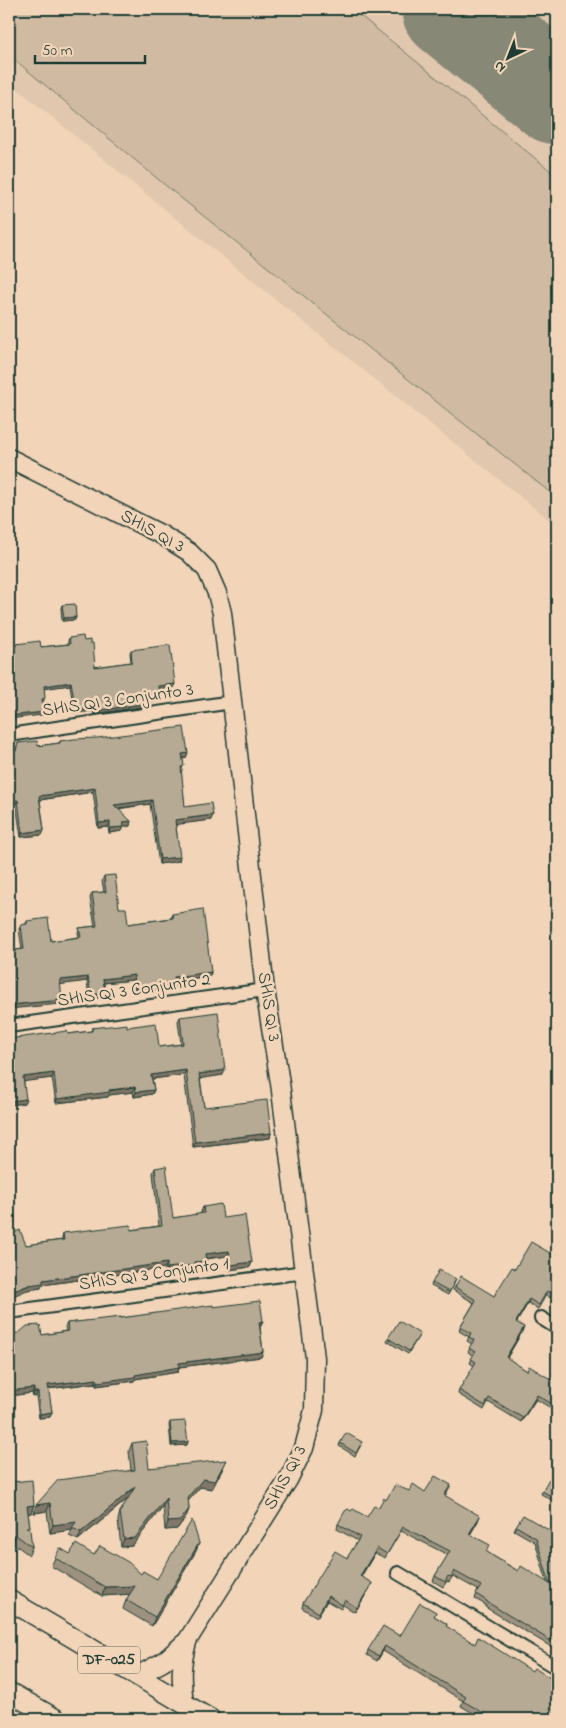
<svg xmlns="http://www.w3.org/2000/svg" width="566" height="1728" viewBox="0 0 566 1728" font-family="'Indie Flower',sans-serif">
  <rect width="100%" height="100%" fill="#f2d4b8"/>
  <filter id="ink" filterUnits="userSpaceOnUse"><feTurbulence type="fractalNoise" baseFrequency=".02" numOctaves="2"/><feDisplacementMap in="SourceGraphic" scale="10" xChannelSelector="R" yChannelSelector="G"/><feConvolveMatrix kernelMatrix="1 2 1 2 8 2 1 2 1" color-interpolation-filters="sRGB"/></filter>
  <g filter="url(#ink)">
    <polygon fill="#e0c7ad" points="9,9 557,9 557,526 243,273 9,82"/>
    <polygon fill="#d0bba2" stroke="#787c6b" points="9,9 352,9 557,176 557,498 171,190 9,55"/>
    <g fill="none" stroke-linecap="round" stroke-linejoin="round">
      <polyline stroke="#888876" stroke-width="99" points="451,9 557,95"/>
      <g stroke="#1f3d34" stroke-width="16">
        <g id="street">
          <polyline points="9,735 232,702"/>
          <polyline points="9,1026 265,990"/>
          <polyline points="9,1312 304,1272"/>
          <polyline points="541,1318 557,1328"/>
          <polyline points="398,1573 557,1668"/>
        </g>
      </g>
      <g stroke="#1f3d34" stroke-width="21">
        <g id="secondary">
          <polyline points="9,458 162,535 189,552 207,570 217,593 222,613 265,990 280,1083 315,1358 314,1410 304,1448 288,1480 187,1641 163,1662 137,1676"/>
          <path d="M 184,1704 C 181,1678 180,1668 187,1642"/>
        </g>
      </g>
      <g stroke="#1f3d34" stroke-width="22">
        <g id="primary">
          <polyline points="9,1600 210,1719"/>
          <polyline points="9,1692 56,1719"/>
        </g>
      </g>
      <use href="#street" stroke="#f2d4b8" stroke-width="12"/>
      <use href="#secondary" stroke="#f2d4b8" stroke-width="18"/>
      <use href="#primary" stroke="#f2d4b8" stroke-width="19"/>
    </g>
    <g fill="#9d927f" stroke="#1f3d34">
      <polygon points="62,605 76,617 75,620 62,621 61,608"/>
      <polygon points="69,638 84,641 95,667 131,662 130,653 131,650 174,687 158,689 158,700 149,701 148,706 94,714 93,711 74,713 70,685 44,688 44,701 42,702 44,712 42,715 15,646 16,644 41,647 68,644 68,641"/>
      <polygon points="60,741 186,758 183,758 182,771 181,771 185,807 211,820 176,824 179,861 159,864 150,804 118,809 130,826 123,826 122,831 109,833 108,827 98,828 93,792 40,800 44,830 42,835 21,837 16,804 15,751 18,743 38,746 59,743"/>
      <polygon points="104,876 119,908 128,924 171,918 172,914 211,972 210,976 174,981 175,984 173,989 135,993 133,980 104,983 105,993 103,997 89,999 87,981 60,984 60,1004 15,952 16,950 22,949 19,929 21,925 26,924 27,921 51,941 79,937 78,933 79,928 95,926 90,898 92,893 104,892 102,881"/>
      <polygon points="180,1017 223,1075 200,1078 204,1107 271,1133 270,1138 193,1147 184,1075 152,1079 154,1090 152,1094 134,1097 133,1092 109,1095 108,1097 56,1103 52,1078 24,1081 24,1103 10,1105 9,1094 9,1039 68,1034 91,1031 92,1028 127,1027 159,1047 181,1044 178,1021"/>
      <polygon points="155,1168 173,1218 201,1214 201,1212 203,1207 223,1218 252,1262 250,1267 229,1270 227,1256 206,1259 206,1261 204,1266 193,1268 192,1270 165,1273 165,1268 42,1285 41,1288 27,1290 26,1245 62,1240 63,1233 131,1230 159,1226 153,1173"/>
      <polygon points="557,1257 557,1291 555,1290 550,1298 546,1295 538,1309 528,1303 517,1322 523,1330 507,1358 527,1371 552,1380 557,1371 557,1412 536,1399 521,1422 488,1402 484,1410 458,1394 459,1390 474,1366 470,1363 473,1356 468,1352 472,1344 467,1341 469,1337 459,1331 460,1327 474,1303 453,1290 455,1287 494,1296 515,1269"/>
      <polygon points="455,1282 448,1295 431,1286 432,1283"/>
      <polygon points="213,1307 263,1321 261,1326 260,1326 263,1352 261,1357 179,1367 178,1372 135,1379 134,1381 96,1386 95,1383 48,1389 52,1412 50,1417 39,1418 36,1396 33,1397 32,1393 9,1396 9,1334 42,1335 66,1331 65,1327 67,1323 121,1318"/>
      <polygon points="420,1334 408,1354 387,1341 388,1338"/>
      <polygon points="170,1422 187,1445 171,1446 169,1425"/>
      <polygon points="132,1443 149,1468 223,1468 212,1489 200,1487 188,1501 189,1509 186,1517 177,1529 165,1530 163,1506 132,1546 121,1547 118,1520 120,1512 129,1498 78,1540 69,1536 72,1530 50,1533 47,1511 34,1513 36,1505 131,1470 129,1451"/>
      <polygon points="340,1443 361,1445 355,1456 339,1446"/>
      <polygon points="9,1467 12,1482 34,1505 31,1513 28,1514 30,1527 29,1529 32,1547 29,1555 13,1543 9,1544"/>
      <polygon points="557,1484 557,1503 541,1494 542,1491"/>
      <polygon points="451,1485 445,1496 478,1521 470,1535 487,1552 493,1556 518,1571 547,1582 535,1542 514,1530 516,1526 557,1549 557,1658 551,1654 553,1648 485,1607 486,1605 475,1599 478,1590 453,1576 449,1582 447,1581 443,1587 433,1581 435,1576 448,1555 401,1531 385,1558 375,1553 361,1577 370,1588 355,1612 343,1605 341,1609 327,1601 317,1617 302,1608 303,1603 347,1558 358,1541 337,1529 338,1524 351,1511 367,1517 386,1500 409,1491 425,1492"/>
      <polygon points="199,1543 196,1551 152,1626 123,1609 126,1600 130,1594 102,1596 51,1566 55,1558 70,1554 94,1555 141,1574 157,1579"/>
      <polygon points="436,1612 434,1616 447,1624 446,1627 557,1719 483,1719 461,1706 463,1701 383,1651 377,1661 367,1655 368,1650 400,1636"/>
    </g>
    <g fill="#807768" stroke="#1f3d34">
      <polygon points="76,617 75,620 62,621 64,618"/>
      <polygon points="71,682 70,685 43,689 44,686"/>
      <polygon points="175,684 174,687 156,689 158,686"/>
      <polygon points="159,697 158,700 148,702 149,699"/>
      <polygon points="149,703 148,706 94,714 95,711"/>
      <polygon points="94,708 93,711 74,713 76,710"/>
      <polygon points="44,712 42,715 9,719 9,716"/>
      <polygon points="188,753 186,758 180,758 182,754"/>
      <polygon points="95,788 93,792 38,800 39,796"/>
      <polygon points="18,800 16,804 9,805 9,801"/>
      <polygon points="152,800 150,804 112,809 114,805"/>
      <polygon points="213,815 211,820 173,825 175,820"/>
      <polygon points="131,821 130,826 121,826 123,822"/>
      <polygon points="110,822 108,827 98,828 99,823"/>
      <polygon points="124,827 122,831 109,833 110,828"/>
      <polygon points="44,830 42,835 21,837 22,833"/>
      <polygon points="180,857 179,861 159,864 160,859"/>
      <polygon points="211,972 210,976 172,981 174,977"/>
      <polygon points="134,975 133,980 102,983 103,979"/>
      <polygon points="88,977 87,981 58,985 60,980"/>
      <polygon points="175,984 173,989 135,993 136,989"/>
      <polygon points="105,993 103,997 89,999 91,995"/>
      <polygon points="62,1000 60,1004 9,1009 9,1005"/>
      <polygon points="186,1070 184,1075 150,1079 151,1075"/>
      <polygon points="225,1070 223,1075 198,1079 199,1074"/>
      <polygon points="54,1073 52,1078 21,1082 23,1077"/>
      <polygon points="135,1087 133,1092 109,1095 108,1097 56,1103 57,1099"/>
      <polygon points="154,1090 152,1094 134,1097 136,1092"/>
      <polygon points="26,1099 24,1103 10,1105 12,1101"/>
      <polygon points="271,1133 270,1138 193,1147 195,1142"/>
      <polygon points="229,1251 227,1256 203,1259 205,1254"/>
      <polygon points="206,1261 204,1266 193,1268 192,1270 165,1273 167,1268 194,1262"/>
      <polygon points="252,1262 250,1267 229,1270 231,1265"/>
      <polygon points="167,1263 165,1268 42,1285 41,1288 27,1290 9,1298 9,1293 43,1280"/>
      <polygon points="529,1299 528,1303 515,1325 516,1322"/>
      <polygon points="263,1321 261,1326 258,1326 259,1322"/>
      <polygon points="524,1327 523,1330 505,1361 506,1357"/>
      <polygon points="263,1352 261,1357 179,1367 178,1372 135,1379 134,1381 96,1386 97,1382 135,1375 179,1363"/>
      <polygon points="97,1379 95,1383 46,1389 48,1385"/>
      <polygon points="34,1388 32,1393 9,1396 9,1391"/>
      <polygon points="34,1392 38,1392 36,1396 33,1397"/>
      <polygon points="537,1395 536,1399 521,1422 523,1418"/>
      <polygon points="52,1412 50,1417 39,1418 40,1414"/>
      <polygon points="188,1442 187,1445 171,1446 172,1443"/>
      <polygon points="226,1460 223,1468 212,1489 200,1487 185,1505 188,1497 203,1479"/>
      <polygon points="135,1487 132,1495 78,1540 81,1532"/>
      <polygon points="166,1498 163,1506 132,1546 121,1547 124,1539"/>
      <polygon points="50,1503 47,1511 34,1513 36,1505"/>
      <polygon points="34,1505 31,1513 24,1514 27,1506"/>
      <polygon points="189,1509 186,1517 177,1529 165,1530 168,1522"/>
      <polygon points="480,1516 478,1521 467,1539 469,1534"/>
      <polygon points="76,1522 72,1530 50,1533 53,1525"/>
      <polygon points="12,1535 16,1535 13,1543 9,1544"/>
      <polygon points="199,1543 196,1551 152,1626 155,1617"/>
      <polygon points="377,1548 375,1553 358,1581 360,1576"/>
      <polygon points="372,1583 370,1588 355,1612 357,1608"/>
      <polygon points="135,1586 132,1594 102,1596 105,1587"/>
      <polygon points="328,1596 327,1601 317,1617 319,1613"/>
      <polygon points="385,1646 383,1651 377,1661 379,1656"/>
    </g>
    <g fill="#b7aa94" stroke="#1f3d34">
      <polygon points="9,305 12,308 9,311"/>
      <polygon points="75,604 76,617 64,618 62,605"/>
      <polygon points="83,636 84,641 90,640 90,643 93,643 95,667 132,662 131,650 170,645 175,684 158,686 159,697 149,699 149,703 95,711 94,708 76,710 71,682 44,686 45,698 42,699 44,712 9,716 9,646 16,646 16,644 40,641 41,647 70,644 69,638"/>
      <polygon points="184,727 188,753 182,754 184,766 181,767 185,807 211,803 213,815 175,820 180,857 160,859 152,800 114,805 131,821 123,822 124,827 110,828 110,822 99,823 95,788 39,796 44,830 22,833 18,800 9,801 9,752 16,751 18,743 37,741 38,746 60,743 60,741 74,739 97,738"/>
      <polygon points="115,875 119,908 126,908 128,924 173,918 172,914 203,909 211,972 174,977 175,984 136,989 134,975 103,979 105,993 91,995 88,977 60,980 62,1000 9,1005 9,952 16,952 16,950 24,949 21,925 27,924 27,921 48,918 51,941 81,937 79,928 97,926 92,893 106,892 104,876"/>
      <polygon points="218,1012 225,1070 199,1074 204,1107 267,1100 271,1133 195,1142 186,1070 151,1075 154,1090 136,1092 135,1087 109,1090 110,1092 57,1099 54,1073 23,1077 26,1099 12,1101 10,1084 9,1084 9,1039 67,1031 68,1034 92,1031 92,1028 127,1024 127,1027 156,1023 159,1047 183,1044 180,1017"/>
      <polygon points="166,1166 173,1218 204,1213 203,1207 221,1204 223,1218 245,1215 252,1262 231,1265 229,1251 205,1254 206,1261 194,1262 194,1265 167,1268 167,1263 43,1280 43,1283 29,1285 9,1293 9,1235 20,1230 26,1245 64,1240 63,1233 130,1225 131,1230 162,1226 155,1168"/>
      <polygon points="531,1242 557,1257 557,1286 556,1286 552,1294 547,1291 539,1305 529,1299 516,1322 524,1327 506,1357 527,1371 529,1366 552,1380 557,1371 557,1407 537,1395 523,1418 489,1398 485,1406 459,1390 476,1362 471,1359 475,1352 469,1348 474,1340 469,1337 471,1333 460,1327 476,1300 455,1287 461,1276 494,1296 512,1267 515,1269"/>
      <polygon points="439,1270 456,1279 449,1292 432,1283"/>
      <polygon points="260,1301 263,1321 259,1322 263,1352 179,1363 179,1367 135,1375 135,1377 97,1382 97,1379 48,1385 52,1412 40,1414 38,1392 34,1392 34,1388 9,1391 9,1334 19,1333 27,1326 40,1325 42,1335 68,1331 67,1323 121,1317 121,1318 213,1305 213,1307"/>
      <polygon points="399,1321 420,1334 409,1351 388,1338"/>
      <polygon points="185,1421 188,1442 172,1443 170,1422"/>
      <polygon points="346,1433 362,1442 356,1453 340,1443"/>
      <polygon points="146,1441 149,1468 226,1460 215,1481 203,1479 188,1497 189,1509 180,1521 168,1522 166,1498 135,1538 124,1539 120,1512 135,1487 81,1532 72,1528 76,1522 53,1525 50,1503 36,1505 58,1480 135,1470 132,1443"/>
      <polygon points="10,1466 12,1482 32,1480 34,1505 27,1506 30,1527 26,1527 30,1530 32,1547 16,1535 12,1535 11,1532 9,1530 9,1467"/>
      <polygon points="435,1476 451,1485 444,1495 480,1516 469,1534 490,1545 486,1551 493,1556 518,1571 521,1566 550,1584 536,1538 516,1526 523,1515 557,1535 557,1544 555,1548 557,1549 557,1653 553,1650 556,1644 487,1602 487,1601 476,1594 481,1586 454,1571 451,1577 448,1576 445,1582 435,1576 450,1551 403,1527 387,1554 377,1548 360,1576 372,1583 357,1608 345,1600 342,1605 328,1596 319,1613 303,1603 335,1551 347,1558 360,1537 338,1524 345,1511 348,1509 351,1511 353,1509 367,1517 374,1506 378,1508 384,1498 386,1500 395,1485 409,1491 413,1484 425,1492"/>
      <polygon points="549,1479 557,1484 557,1499 542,1491"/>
      <polygon points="192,1520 199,1543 155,1617 126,1600 135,1586 105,1587 55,1558 60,1548 70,1554 76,1544 94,1555 100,1546 128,1562 141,1574 143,1571 157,1579"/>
      <polygon points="420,1603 436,1612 434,1616 447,1624 446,1626 475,1644 478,1637 532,1671 534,1668 557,1682 557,1719 502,1719 498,1717 497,1719 494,1719 463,1701 466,1697 385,1646 379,1656 368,1650 383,1626 400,1636"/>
    </g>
  </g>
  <g text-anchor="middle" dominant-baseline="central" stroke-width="5" stroke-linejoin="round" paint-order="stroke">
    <rect fill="#f2d4b8" stroke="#5e6a5c" stroke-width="1" x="78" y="1646.5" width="62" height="27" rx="4"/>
    <g font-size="16" font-weight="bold" fill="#1f3d34">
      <text x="109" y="1660">DF-025</text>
    </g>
    <g font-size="18" fill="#1f3d34" stroke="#f2d4b8">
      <text transform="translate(152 532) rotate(29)">SHIS QI 3</text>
      <text transform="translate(118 701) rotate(-8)">SHIS QI 3 Conjunto 3</text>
      <text transform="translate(134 991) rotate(-8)">SHIS QI 3 Conjunto 2</text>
      <text transform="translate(268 1007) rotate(81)">SHIS QI 3</text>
      <text transform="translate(154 1275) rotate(-8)">SHIS QI 3 Conjunto 1</text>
      <text transform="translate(286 1478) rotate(-62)">SHIS QI 3</text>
    </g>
  </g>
  <rect width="566" height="1728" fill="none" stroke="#f2d4b8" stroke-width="30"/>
  <rect x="15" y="15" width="536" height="1698" fill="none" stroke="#1f3d34" stroke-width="2" filter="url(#ink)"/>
  <g transform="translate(508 58) rotate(223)" stroke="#f2d4b8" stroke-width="4" paint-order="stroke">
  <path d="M0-4L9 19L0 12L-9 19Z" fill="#1f3d34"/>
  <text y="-8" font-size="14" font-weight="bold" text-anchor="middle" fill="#1f3d34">N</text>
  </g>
  <path d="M35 55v8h110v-8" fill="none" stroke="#1f3d34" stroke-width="2.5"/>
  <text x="42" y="55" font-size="15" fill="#1f3d34" stroke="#f2d4b8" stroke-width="4" paint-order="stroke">50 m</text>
</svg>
